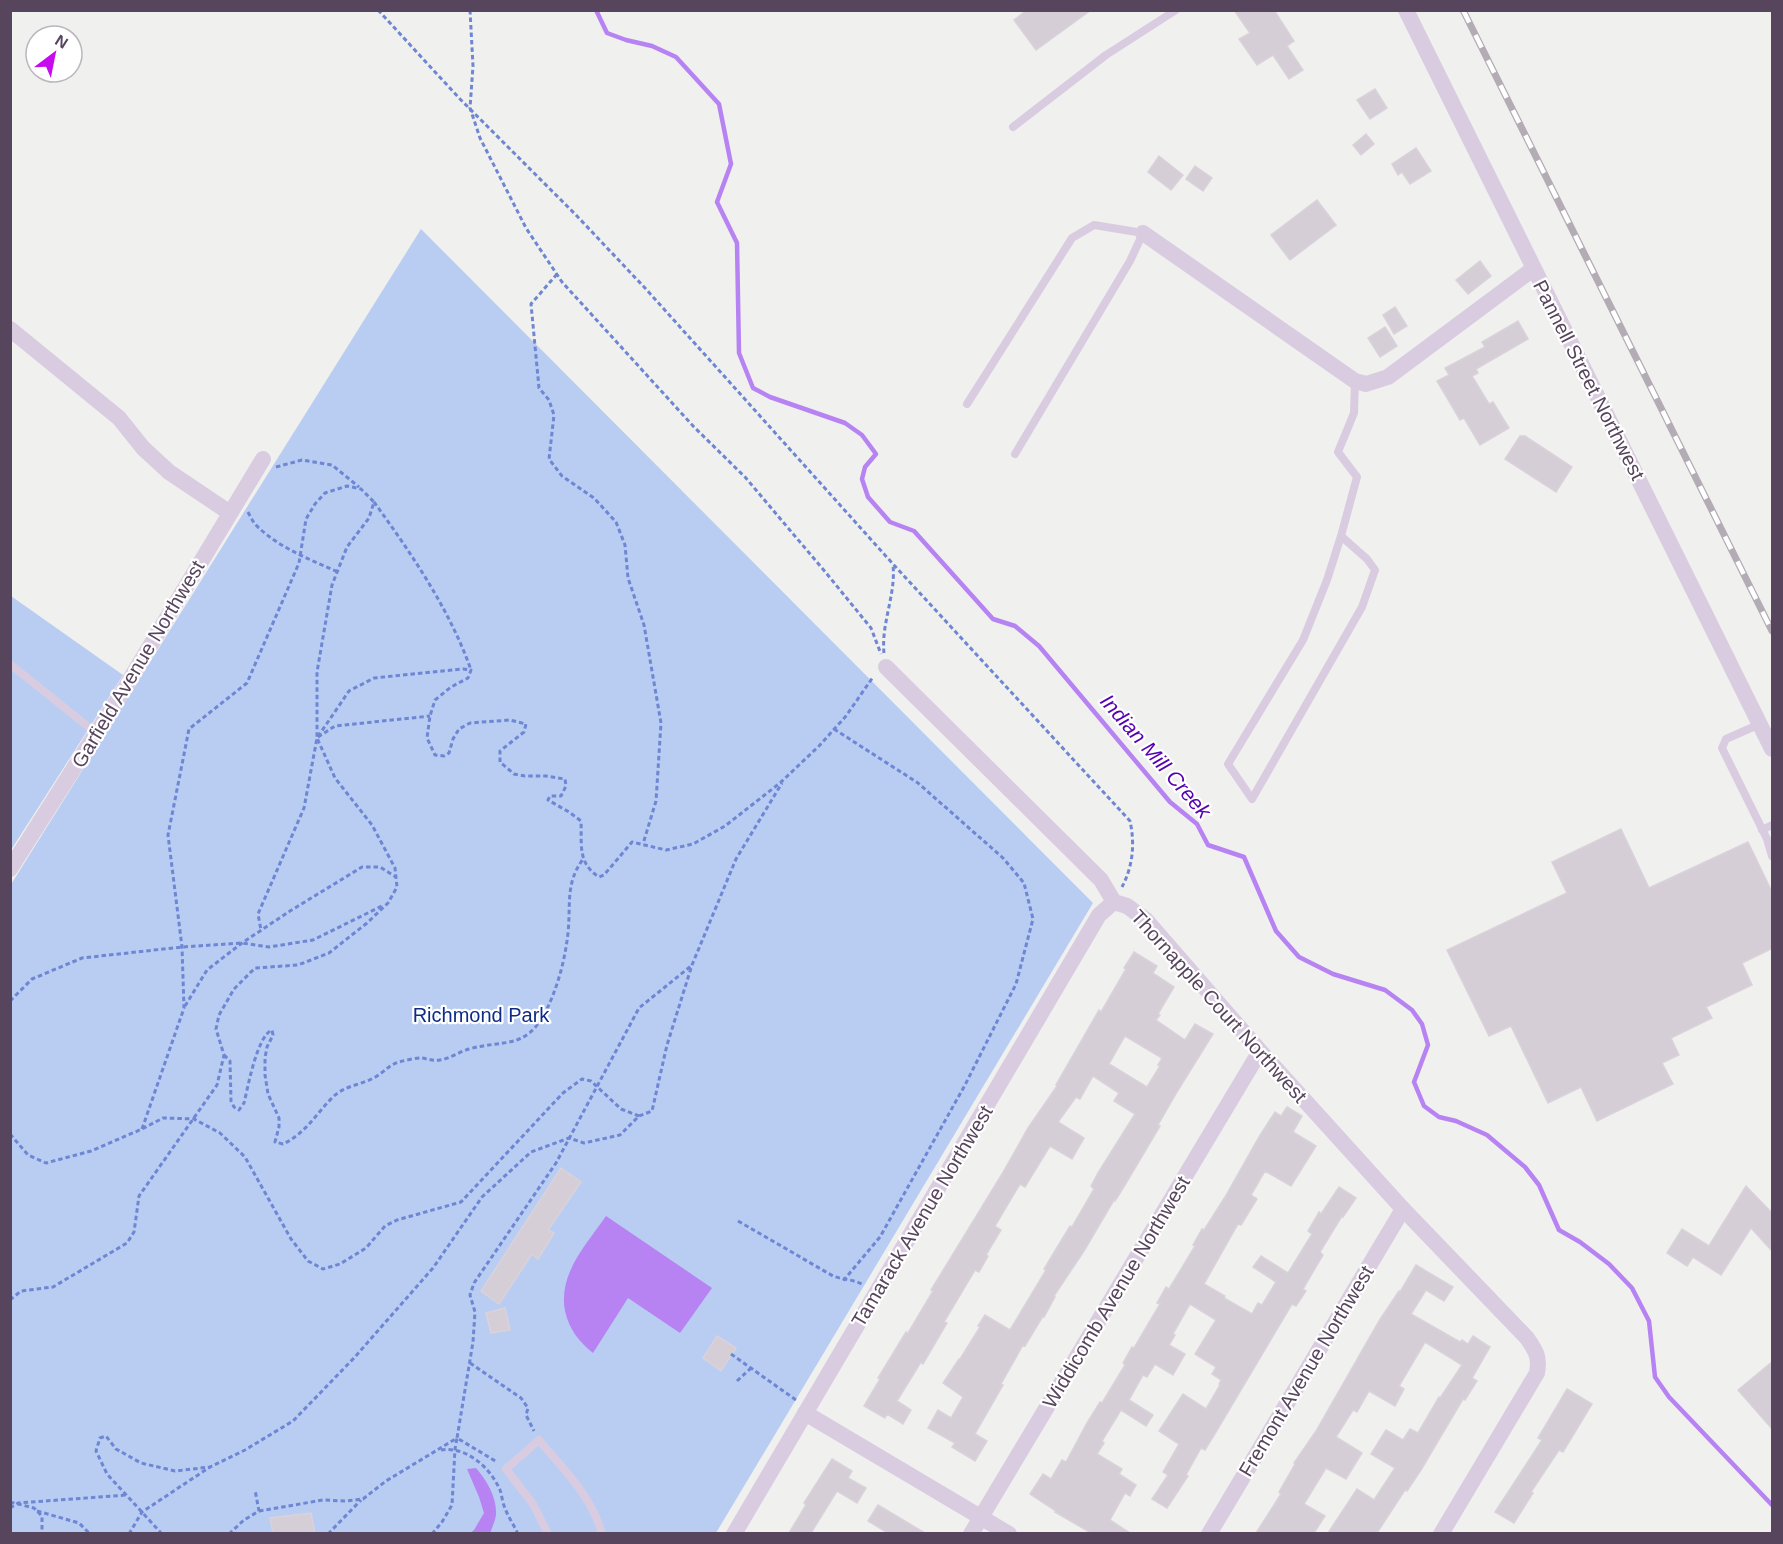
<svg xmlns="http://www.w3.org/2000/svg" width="1783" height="1544" viewBox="0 0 1783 1544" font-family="Arial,sans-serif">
  <rect width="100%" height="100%" fill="#f0f1ee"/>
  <g fill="#b9cdf2">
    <polygon points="421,229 1093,903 716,1533 11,1534 10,886"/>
    <polygon points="11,596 123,675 11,850"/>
  </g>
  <g fill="#b783f3">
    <path d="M 606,1216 L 712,1288 L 680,1333 L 628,1298 L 593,1353 C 579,1342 569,1329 565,1311 C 558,1274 586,1245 606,1216 Z"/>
    <path d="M 476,1468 C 487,1481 497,1497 496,1515 C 495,1521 492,1528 490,1533 L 470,1533 L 474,1530 L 484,1513 L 479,1497 L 467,1469 Z"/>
  </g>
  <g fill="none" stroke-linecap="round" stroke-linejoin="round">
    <polyline stroke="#b783f3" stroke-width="4.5" points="596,10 607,33 626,40 652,46 676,57 719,104 731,164 717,202 737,243 739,353 753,388 770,397 845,423 862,435 876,454 865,467 862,479 868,497 890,522 914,531 993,619 1015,626 1039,646 1170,802 1197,824 1208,845 1244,857 1276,931 1299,957 1333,974 1385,990 1412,1010 1422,1024 1428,1045 1414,1082 1424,1106 1439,1117 1456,1121 1487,1135 1525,1167 1539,1185 1559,1230 1580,1242 1609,1264 1632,1288 1649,1321 1655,1377 1669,1397 1772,1505"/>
  </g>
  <g fill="#d6ced6" stroke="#dad2db" stroke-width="1.5" fill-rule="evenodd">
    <polygon points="1027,10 1091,10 1036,50 1014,20"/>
    <polygon points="1234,10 1274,10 1294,41 1287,46 1303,70 1289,79 1273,55 1257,65 1239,39 1250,33"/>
    <polygon points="1375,89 1387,108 1370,119 1357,100"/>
    <polygon points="1366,134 1374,144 1361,155 1353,145"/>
    <polygon points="1416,148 1431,171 1410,184 1402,172 1398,175 1392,164"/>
    <polygon points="1159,156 1183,175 1171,190 1148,172"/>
    <polygon points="1195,166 1212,178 1203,191 1186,179"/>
    <polygon points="1317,200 1336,225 1290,260 1271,235"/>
    <polygon points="1480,261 1491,276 1468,294 1456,280"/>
    <polygon points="1395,307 1407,326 1394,334 1383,315"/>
    <polygon points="1518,321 1528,339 1476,369 1478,373 1472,376 1489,404 1493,402 1509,428 1480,445 1464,418 1460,420 1437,381 1449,375 1445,368 1485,347 1482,342"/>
    <polygon points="1385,327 1397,346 1380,357 1368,338"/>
    <polygon points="1520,436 1525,436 1572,467 1556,492 1505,459"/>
    <polygon points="1621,829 1649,888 1748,842 1773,894 1773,948 1742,963 1752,985 1706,1007 1712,1018 1671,1038 1679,1055 1662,1063 1673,1084 1597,1121 1581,1087 1548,1103 1511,1026 1489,1036 1447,950 1567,893 1552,862"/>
    <path d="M 1134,952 L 1157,966 L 1153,973 L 1174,987 L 1158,1014 L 1160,1015 L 1156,1020 L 1185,1040 L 1195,1024 L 1213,1034 L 1177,1092 L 1158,1125 L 1160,1126 L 1125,1185 L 1115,1201 L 1114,1200 L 1084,1251 L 1054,1296 L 1055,1297 L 1044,1317 L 1043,1316 L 1025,1346 L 1023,1345 L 1001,1384 L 1003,1385 L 975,1434 L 987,1441 L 975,1461 L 952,1447 L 955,1443 L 928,1428 L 938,1410 L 951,1418 L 963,1397 L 943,1383 L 959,1359 L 960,1359 L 980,1327 L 978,1326 L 985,1315 L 1010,1330 L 1046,1270 L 1044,1269 L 1070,1226 L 1072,1227 L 1094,1189 L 1091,1186 L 1098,1173 L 1135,1114 L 1114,1101 L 1119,1093 L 1093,1076 L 1080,1099 L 1076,1097 L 1058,1122 L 1084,1138 L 1072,1159 L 1050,1146 L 1025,1187 L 1020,1184 L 995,1226 L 1001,1230 L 986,1255 L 988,1256 L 979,1272 L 975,1270 L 944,1322 L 947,1323 L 923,1364 L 921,1362 L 897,1401 L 911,1410 L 903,1424 L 887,1414 L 885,1418 L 864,1406 L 880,1379 L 878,1378 L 906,1332 L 908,1333 L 933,1291 L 931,1290 L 1002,1174 L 1028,1128 L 1057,1086 L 1056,1085 L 1099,1010 L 1101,1012 L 1126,969 L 1124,968 ZM 1125,1036 L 1162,1058 L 1158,1065 L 1160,1066 L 1147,1087 L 1109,1064 Z"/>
    <polygon points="1287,1107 1302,1116 1293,1132 1316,1146 1291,1186 1265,1171 1251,1195 1257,1199 1241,1225 1238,1224 1204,1284 1225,1296 1224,1298 1252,1314 1258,1303 1262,1305 1276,1282 1253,1267 1261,1256 1288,1273 1312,1234 1308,1231 1319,1212 1321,1214 1339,1187 1356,1198 1343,1217 1342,1216 1320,1252 1323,1255 1303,1289 1306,1291 1296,1306 1292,1304 1216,1432 1205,1450 1201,1448 1186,1475 1188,1476 1167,1508 1152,1499 1168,1475 1163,1472 1179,1444 1159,1431 1183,1394 1206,1409 1220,1385 1219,1384 1221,1380 1212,1374 1216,1367 1195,1354 1216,1320 1190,1304 1173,1334 1175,1335 1169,1345 1185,1354 1173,1375 1155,1364 1147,1377 1143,1375 1129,1400 1153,1415 1146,1426 1121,1410 1102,1441 1104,1443 1097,1454 1122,1469 1119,1474 1136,1485 1130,1496 1125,1493 1110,1520 1130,1533 1091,1533 1055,1512 1056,1511 1030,1494 1043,1474 1051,1479 1062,1460 1066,1462 1087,1423 1100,1402 1102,1403 1125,1365 1123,1363 1132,1347 1134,1348 1160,1304 1157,1303 1166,1287 1169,1289 1195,1246 1193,1245 1202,1229 1204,1230 1225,1197 1259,1137 1275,1112 1281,1116"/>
    <polygon points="561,1168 581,1182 548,1230 554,1233 538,1259 532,1254 499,1304 481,1291"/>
    <polygon points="1746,1186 1773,1214 1773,1252 1751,1228 1721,1275 1693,1257 1687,1266 1667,1253 1682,1229 1709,1246"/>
    <polygon points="1416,1265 1453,1287 1444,1301 1426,1290 1411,1314 1460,1342 1462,1340 1468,1344 1473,1336 1490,1347 1472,1378 1477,1381 1465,1400 1463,1399 1421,1470 1407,1491 1405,1490 1377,1533 1328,1533 1357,1489 1374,1500 1395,1468 1371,1454 1386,1430 1403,1440 1410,1429 1418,1433 1439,1397 1440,1398 1462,1365 1425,1342 1399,1386 1404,1389 1395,1406 1369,1391 1357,1412 1353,1410 1336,1437 1362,1453 1346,1479 1326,1468 1304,1504 1325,1516 1314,1533 1256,1533 1281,1494 1279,1492 1295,1464 1294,1463 1316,1431 1379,1321 1399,1291 1400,1292"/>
    <polygon points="505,1308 510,1330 491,1333 486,1313"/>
    <polygon points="717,1336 736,1348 721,1371 703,1358"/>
    <polygon points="1773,1361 1773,1430 1738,1390"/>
    <polygon points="1567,1389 1592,1404 1563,1452 1559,1450 1531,1492 1533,1493 1514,1523 1495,1512 1542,1440 1538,1438"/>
    <polygon points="832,1459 852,1471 848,1478 866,1488 857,1503 837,1491 811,1533 789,1533 806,1505 804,1503"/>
    <polygon points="878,1505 925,1533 888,1533 868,1521"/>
    <polygon points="311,1513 315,1533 273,1533 270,1518"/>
  </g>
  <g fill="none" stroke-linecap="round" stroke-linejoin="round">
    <g stroke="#6e86d3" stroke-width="3" stroke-dasharray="4.5 3" stroke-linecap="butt">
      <path d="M 378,10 L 460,99 L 576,215 L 645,288 L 893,564 L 1130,821 C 1135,844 1133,866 1122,887"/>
      <polyline points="470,10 473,66 470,108 480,138 526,228 562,282 694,427 745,477 827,574 871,628 881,654"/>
      <polyline points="557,274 531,304 539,388 549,400 554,415 549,459 562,476 594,498 616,522 625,545 628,578 644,625 661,723 656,801 643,844"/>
      <polyline points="276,467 302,460 332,465 359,487"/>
      <path d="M 374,502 C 411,553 450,610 471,670"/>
      <path d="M 248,512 C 251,518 254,524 259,528 C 280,548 311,560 338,572"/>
      <path d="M 884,653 C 881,623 896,595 893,565"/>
      <polyline points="834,729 918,783 1003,858 1024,883 1033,919 1016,984 965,1085 880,1237 843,1281"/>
      <polyline points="318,737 335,726 430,716"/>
      <polyline points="10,1001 32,979 82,958 182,947 242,943 269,947 313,940 384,905"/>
      <polyline points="185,1006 207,970 242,943 290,911 362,867 380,867 396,877"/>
      <path d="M 224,1055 L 230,1061 L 231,1101 L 234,1107 L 239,1110 L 244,1103 C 248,1087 257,1036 272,1030 L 273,1035 L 267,1047 L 265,1058 L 265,1075 L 268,1094 L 279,1118 L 279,1127 L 275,1142 L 283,1144 C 305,1134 316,1114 332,1098 C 344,1085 363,1085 377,1076 C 385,1071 389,1065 399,1062 C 406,1060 415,1058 422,1058 C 428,1059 433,1061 440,1060 C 449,1059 459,1052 469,1049 C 504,1039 525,1051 546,1011 C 558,986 565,960 568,933 C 571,904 565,884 583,859"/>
      <polyline points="142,1129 184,1008 182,947 168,835 189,729 247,683 299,563 306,519 315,504 325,493 347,486 361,489 374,502 369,518 347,547 332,585 317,672 317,738 304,808 258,914 261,930"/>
      <polyline points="10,1134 28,1155 46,1163 91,1151 142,1129 163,1118 194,1119 220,1133 245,1157 291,1239 308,1261 323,1269 340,1264 366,1248 385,1226 397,1220 461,1202 563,1093 582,1079 591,1081 621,1109 639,1116"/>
      <path d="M 738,1221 L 833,1276 C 843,1280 854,1279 863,1285"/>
      <path d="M 10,1300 L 21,1291 L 53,1287 L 127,1243 L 134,1232 L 139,1196 L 217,1085 L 224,1055 L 216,1029 L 219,1015 L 234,989 L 255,968 L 298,965 L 329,953 L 367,923 L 388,903 L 397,887 L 395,868 L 372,825 L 335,778 L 317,738 L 349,691 L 374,678 L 463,669 L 471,670 L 468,678 L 451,687 L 435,700 L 430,716 L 427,738 L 435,755 L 444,756 L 449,753 L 453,739 L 459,729 L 470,723 L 510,720 L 526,724 L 524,732 L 500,751 L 500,762 L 514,774 L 525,776 L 546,776 L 565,779 L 566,786 L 561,796 L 550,796 L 548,800 L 569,812 L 581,821 C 582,844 577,863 599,877 L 604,875 L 632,842 L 666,850 L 693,844 L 725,826 L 780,783 L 819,746 L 846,716 L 873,677"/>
      <polyline points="731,1354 796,1400"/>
      <polyline points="470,1363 521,1398 528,1408 526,1415 534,1431"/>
      <polyline points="737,1381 751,1368"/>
      <path d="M 441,1450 C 466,1446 490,1467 500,1490 C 502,1495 502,1502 505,1508 C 508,1517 514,1525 518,1534"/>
      <polyline points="10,1502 34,1508 42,1516 42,1534"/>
      <polyline points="10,1508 18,1503 127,1495"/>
      <polyline points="37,1511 79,1523 90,1534"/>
      <polyline points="259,1511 323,1500 346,1501 363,1499 386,1481 457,1438 473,1342 475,1312 470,1295 474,1283 556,1163 639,1008 691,966"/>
      <polyline points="129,1534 142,1512 210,1467"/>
      <polyline points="162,1534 107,1474 96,1451 100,1438 106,1436 116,1449 141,1463 175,1471 210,1467 245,1450 293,1421 354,1358 433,1268 482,1197 531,1152 569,1138 584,1143 620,1135 639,1116 652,1111 667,1045 692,965 736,859 782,783"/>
      <polyline points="229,1534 244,1520 259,1511 255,1490"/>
      <polyline points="328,1534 361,1500"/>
      <polyline points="432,1534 442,1522 452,1505 455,1449 457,1438 497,1462"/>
    </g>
    <g stroke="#dacce0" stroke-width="8">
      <polyline points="1013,127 1106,55 1176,10"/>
      <polyline points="967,404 1072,238 1094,225 1143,233 1130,261 1015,454"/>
      <polyline points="1341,536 1367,559 1375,570 1362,607 1252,799 1228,764 1303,640 1327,580 1341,536 1357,477 1338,452 1354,413 1355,381"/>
      <polyline points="10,664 96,733"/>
      <polyline points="1760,724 1726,739 1722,748 1767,839 1772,856"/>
      <polyline points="1762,830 1772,825"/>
      <path d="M 548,1534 L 533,1504 L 506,1469 L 539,1440 C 563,1469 592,1496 602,1534"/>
    </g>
    <g stroke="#dacce0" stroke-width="16">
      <polyline points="1406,10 1772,749"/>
      <polyline points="1143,233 1355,381 1366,384 1388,377 1533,269"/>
      <polyline points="10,329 119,418 143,448 169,472 230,513"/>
      <path d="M 886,667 L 1101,880 L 1114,902 L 1127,906 L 1146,920 L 1260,1051 L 1403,1209 L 1527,1338 C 1536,1351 1540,1357 1537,1373 L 1441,1534"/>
      <polyline points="10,869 126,686 263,459"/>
      <polyline points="805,1413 1009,1534"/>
      <polyline points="734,1534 1099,915 1114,902"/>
      <polyline points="971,1534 1260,1051"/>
      <polyline points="1209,1534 1403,1209"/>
    </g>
    <g stroke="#b4acb5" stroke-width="7">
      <polyline id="rail" points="1463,10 1772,631"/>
    </g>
    <use href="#rail" stroke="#fff" stroke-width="4.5" stroke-dasharray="14" stroke-linecap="butt"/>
  </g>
  <g text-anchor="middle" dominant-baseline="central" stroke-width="4.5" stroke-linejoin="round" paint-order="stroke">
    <g font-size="20" fill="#57455d" stroke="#fff">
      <text transform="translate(1589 380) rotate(63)">Pannell Street Northwest</text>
      <text transform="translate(138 664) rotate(-59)">Garfield Avenue Northwest</text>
      <text transform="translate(1219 1006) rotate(48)">Thornapple Court Northwest</text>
      <text transform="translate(922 1216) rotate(-59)">Tamarack Avenue Northwest</text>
      <text transform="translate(1116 1292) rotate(-59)">Widdicomb Avenue Northwest</text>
      <text transform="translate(1306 1371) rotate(-59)">Fremont Avenue Northwest</text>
    </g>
    <g font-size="20" fill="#0f2b85" stroke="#fff">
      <text x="481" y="1015">Richmond Park</text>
    </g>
    <g font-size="21" font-style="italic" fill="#5601b4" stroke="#fff">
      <text transform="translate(1156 756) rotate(49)">Indian Mill Creek</text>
    </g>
  </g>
  <rect width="1783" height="1544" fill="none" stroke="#57455d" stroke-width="24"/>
  <g transform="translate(54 54) rotate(32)"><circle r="28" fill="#ffffff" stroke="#bcb5be" stroke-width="1.5"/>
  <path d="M0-4.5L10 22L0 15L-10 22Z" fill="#c70bef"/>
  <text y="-9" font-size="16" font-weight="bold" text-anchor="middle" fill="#57455d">N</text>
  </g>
</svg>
